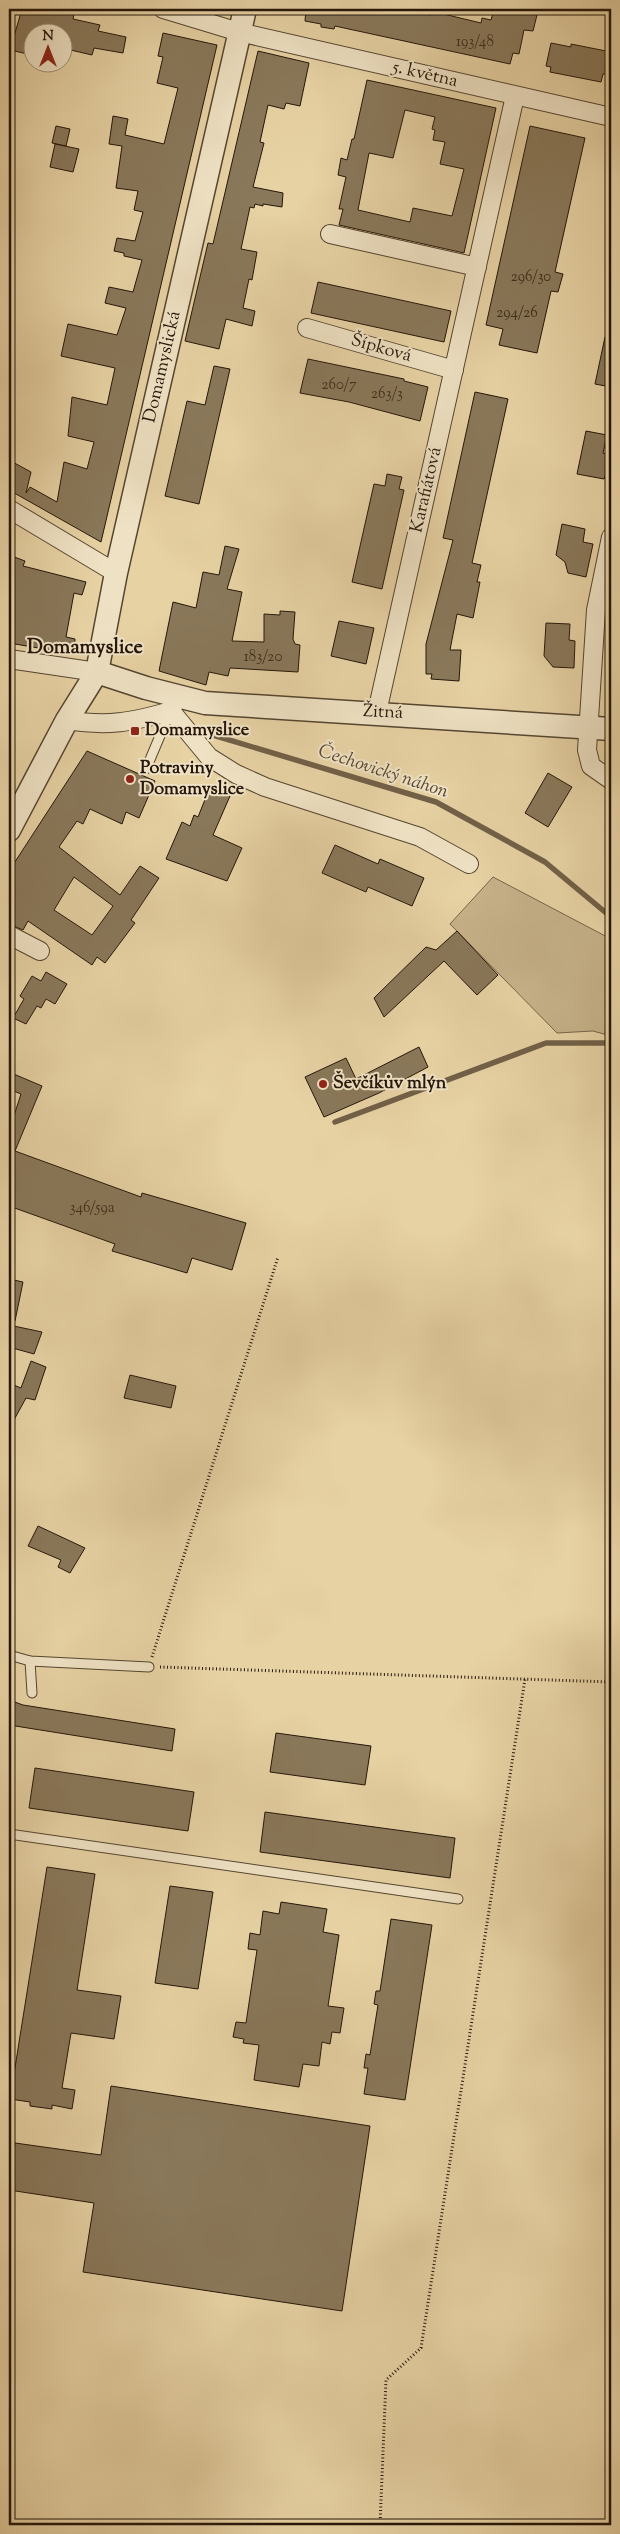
<svg xmlns="http://www.w3.org/2000/svg" width="620" height="2534" viewBox="0 0 620 2534" font-family="'Sorts Mill Goudy',serif">
  <rect width="100%" height="100%" fill="#e7d2a4"/>
  <filter id="stains"><feTurbulence type="fractalNoise" baseFrequency=".004" numOctaves="4"/><feColorMatrix values="0 0 0 0 .2 0 0 0 0 .09 0 0 0 0 .02 0 0 0 .5 -.17"/></filter>
  <radialGradient id="worn" r=".72"><stop offset=".6" stop-color="#630" stop-opacity="0"/><stop offset="1" stop-color="#630" stop-opacity=".3"/></radialGradient>
  <polygon fill="#c6b28a" stroke="#75644a" points="493,877 611,939 611,1036 593,1031 557,1033 450,924"/>
  <g fill="none" stroke-linecap="round" stroke-linejoin="round">
    <g stroke="#716047" stroke-width="5.5">
      <polyline points="206,733 436,802 545,862 611,917"/>
      <polyline points="335,1122 546,1043 611,1043"/>
    </g>
  </g>
  <g fill="#89785a" stroke="#24160a" fill-rule="evenodd">
    <polygon points="22,9 53,9 74,14 73,19 100,25 98,31 126,37 123,53 94,48 92,55 62,48 62,32 32,32 32,55 10,50"/>
    <polygon points="306,9 380,9 397,12 399,9 404,9 430,15 431,11 481,23 482,18 491,20 494,9 537,15 533,31 524,30 519,54 513,53 510,64 335,26 334,29 321,27 321,24 305,21"/>
    <polygon points="163,33 217,45 101,542 9,490 9,460 31,472 26,493 30,487 57,502 64,462 87,469 94,442 68,436 72,397 107,405 115,368 61,356 68,324 117,335 126,308 105,303 109,287 133,292 142,260 124,256 124,253 114,251 117,238 135,241 143,212 134,210 138,191 116,188 122,146 109,144 113,116 128,119 125,135 164,144 178,88 157,83 163,57 158,56"/>
    <polygon points="551,43 571,47 571,44 611,52 607,74 603,74 601,82 550,72 551,67 546,66"/>
    <polygon points="258,51 309,63 300,106 286,103 284,109 268,105 260,142 264,143 253,187 283,193 282,207 263,204 263,206 255,204 254,208 250,207 241,249 257,252 252,280 249,279 243,308 255,311 252,326 226,319 219,349 185,341 208,243 213,244"/>
    <path d="M 367,80 L 496,108 L 464,253 L 339,225 L 343,209 L 339,209 L 346,177 L 338,175 L 341,158 L 347,160 L 352,139 L 354,139 ZM 405,110 L 435,117 L 432,129 L 435,130 L 433,140 L 445,142 L 440,164 L 464,169 L 452,216 L 413,208 L 410,222 L 358,210 L 369,153 L 393,158 Z"/>
    <polygon points="56,126 70,129 66,146 52,143"/>
    <polygon points="530,126 585,138 555,272 563,274 558,292 551,291 537,353 499,345 503,329 486,325"/>
    <polygon points="55,144 79,149 73,172 50,167"/>
    <polygon points="318,282 451,311 444,342 311,313"/>
    <polygon points="605,337 611,338 611,387 595,384"/>
    <polygon points="308,359 404,379 404,381 428,387 420,421 349,402 300,393"/>
    <polygon points="214,366 230,369 199,504 165,496 187,401 205,405"/>
    <polygon points="475,392 508,399 472,563 481,565 477,582 480,582 473,618 457,614 450,650 461,650 459,681 431,679 432,674 426,674 426,644 453,540 443,538"/>
    <polygon points="586,431 607,435 603,453 609,455 606,467 611,474 605,476 604,479 577,474"/>
    <polygon points="387,474 402,477 399,489 404,490 382,589 352,582 374,484 385,486"/>
    <polygon points="562,524 585,529 583,542 593,544 586,577 568,573 565,562 556,555"/>
    <polygon points="225,546 239,549 227,589 242,592 232,641 264,642 264,614 280,615 280,611 295,612 293,639 295,644 300,645 298,672 230,668 228,676 209,672 206,685 159,671 173,602 196,608 203,572 219,575"/>
    <polygon points="9,555 25,561 23,566 86,582 82,595 74,593 66,637 75,639 74,654 9,643"/>
    <polygon points="339,621 374,628 366,664 331,656"/>
    <polygon points="546,623 570,624 569,640 575,641 574,668 553,667 544,656"/>
    <path d="M 87,751 L 155,781 L 139,818 L 126,812 L 122,824 L 90,809 L 83,824 L 77,821 L 59,847 L 120,895 L 140,866 L 159,878 L 131,920 L 135,923 L 105,963 L 97,957 L 92,965 L 28,921 L 23,930 L 9,924 L 9,871 ZM 74,877 L 113,906 L 92,935 L 54,910 Z"/>
    <polygon points="548,773 572,787 548,827 525,813"/>
    <polygon points="210,787 230,796 213,835 242,848 227,881 166,859 182,822 190,826 194,815 198,817"/>
    <polygon points="335,845 378,864 380,859 424,878 412,906 368,887 366,892 322,873"/>
    <polygon points="457,931 498,975 477,995 444,961 384,1017 374,998 426,947 436,950"/>
    <polygon points="46,972 67,984 55,1004 46,999 41,1008 37,1006 26,1024 13,1018 24,999 20,996 32,976 41,981"/>
    <polygon points="419,1047 428,1067 379,1093 324,1117 305,1077 346,1058 356,1079"/>
    <polygon points="9,1072 42,1086 15,1151 141,1197 142,1193 246,1223 232,1270 192,1258 187,1273 112,1251 115,1244 9,1206 9,1131 21,1094 9,1089"/>
    <polygon points="9,1279 23,1282 15,1321 9,1320"/>
    <polygon points="9,1325 42,1332 34,1354 9,1347"/>
    <polygon points="31,1361 46,1367 35,1400 26,1398 9,1429 9,1383 21,1388"/>
    <polygon points="130,1375 176,1386 171,1408 124,1398"/>
    <polygon points="38,1526 85,1548 70,1573 58,1567 61,1560 28,1546"/>
    <polygon points="9,1700 23,1705 175,1729 172,1751 9,1725"/>
    <polygon points="276,1733 371,1746 365,1785 270,1772"/>
    <polygon points="35,1768 194,1792 188,1831 29,1808"/>
    <polygon points="265,1812 455,1838 450,1878 260,1852"/>
    <polygon points="47,1867 95,1874 77,1990 121,1996 114,2039 71,2033 62,2088 75,2090 72,2109 52,2105 52,2109 45,2108 30,2106 30,2102 10,2099"/>
    <polygon points="170,1886 213,1892 198,1989 155,1983"/>
    <polygon points="281,1902 327,1909 323,1932 339,1935 328,2006 344,2008 340,2033 332,2032 330,2044 322,2042 319,2066 303,2064 299,2087 254,2080 259,2045 243,2043 244,2039 233,2037 236,2022 246,2023 257,1950 248,1949 250,1933 260,1935 263,1911 279,1914"/>
    <polygon points="391,1919 432,1925 405,2100 364,2094 368,2068 364,2068 366,2054 370,2055 378,2005 374,2004 376,1991 380,1991"/>
    <polygon points="111,2086 370,2126 342,2311 83,2272 94,2203 9,2190 15,2143 101,2155"/>
  </g>
  <g fill="none" stroke-linecap="round" stroke-linejoin="round">
    <g stroke="#554530" stroke-width="11">
      <g id="service">
        <polyline points="146,769 170,712"/>
        <polyline points="9,1655 30,1661 149,1667"/>
        <polyline points="30,1661 32,1693"/>
        <polyline points="9,1834 458,1899"/>
      </g>
    </g>
    <g stroke="#554530" stroke-width="20">
      <g id="minor">
        <polyline points="163,9 239,32 611,117"/>
        <polyline points="330,234 477,267"/>
        <polyline points="307,328 454,370"/>
        <polyline points="9,509 116,573"/>
        <polyline points="611,537 596,610 587,750 591,766 611,780"/>
        <polyline points="9,659 97,672"/>
        <polyline points="171,711 209,757 236,774 265,787 420,837 469,864"/>
        <polyline points="377,712 515,96"/>
        <path d="M 67,720 C 107,727 132,722 171,711 L 175,701"/>
        <polyline points="9,935 40,951"/>
      </g>
    </g>
    <g stroke="#554530" stroke-width="25">
      <g id="tertiary">
        <polyline points="97,672 146,688 205,703 611,729"/>
        <polyline points="9,830 67,720 97,672 116,573 245,9"/>
      </g>
    </g>
    <g stroke="#24160a" stroke-width="3" stroke-dasharray="1 2.5" stroke-linecap="butt">
      <polyline points="152,1657 278,1257"/>
      <polyline points="160,1667 611,1682"/>
      <polyline points="380,2525 386,2380 421,2348 525,1679"/>
    </g>
    <use href="#service" stroke="#efe2c4" stroke-width="9"/>
    <use href="#minor" stroke="#efe2c4" stroke-width="18"/>
    <use href="#tertiary" stroke="#efe2c4" stroke-width="22"/>
  </g>
  <g fill="#8f2418" stroke="#efe2c4" stroke-width="2">
    <rect x="130" y="726" width="10" height="10" rx="2.5"/>
    <circle cx="130" cy="779" r="5"/>
    <circle cx="323" cy="1084" r="5"/>
  </g>
  <g text-anchor="middle" dominant-baseline="central" stroke-width="4" stroke-linejoin="round" paint-order="stroke">
    <g font-size="15" fill="#3d2e1e">
      <text x="475" y="42">193/48</text>
      <text x="531" y="277">296/30</text>
      <text x="517" y="313">294/26</text>
      <text x="339" y="385">260/7</text>
      <text x="387" y="394">263/3</text>
      <text x="263" y="657">183/20</text>
      <text x="92" y="1208">346/59a</text>
    </g>
    <g font-size="18" fill="#24160a" stroke="#efe2c4">
      <text transform="translate(425 75) rotate(13)">5. května</text>
      <text transform="translate(381 349) rotate(16)">Šípková</text>
      <text transform="translate(163 367) rotate(-77)">Domamyslická</text>
      <text transform="translate(427 490) rotate(-77)">Karafiátová</text>
      <text transform="translate(383 713) rotate(3)">Žitná</text>
    </g>
    <g font-size="18" font-weight="bold" fill="#24160a" stroke="#efe2c4" text-anchor="start">
      <text x="145" y="731">Domamyslice</text>
      <text x="140" y="769">Potraviny<tspan x="140" dy="21">Domamyslice</tspan></text>
      <text x="333" y="1084">Ševčíkův mlýn</text>
    </g>
    <g font-size="19" font-style="italic" fill="#584833" stroke="#efe2c4">
      <text transform="translate(383 772) rotate(18)">Čechovický náhon</text>
    </g>
    <g font-size="20" font-weight="bold" fill="#24160a" stroke="#efe2c4">
      <text x="85" y="648">Domamyslice</text>
    </g>
  </g>
  <rect width="620" height="2534" fill="none" stroke="#e7d2a4" stroke-width="30"/>
  <rect x="10" y="10" width="600" height="2514" fill="none" stroke="#24160a" stroke-width="2.5"/>
  <rect x="15" y="15" width="590" height="2504" fill="none" stroke="#24160a"/>
  <g transform="translate(48 48)"><circle r="24" fill="#efe2c4" stroke="#9e907a"/>
  <path d="M0-4L9 19L0 12L-9 19Z" fill="#8f2418"/>
  <text y="-8" font-size="14" font-weight="bold" text-anchor="middle" fill="#24160a">N</text>
  </g>
  <rect width="100%" height="100%" filter="url(#stains)"/>
  <rect width="100%" height="100%" fill="url(#worn)"/>
</svg>
